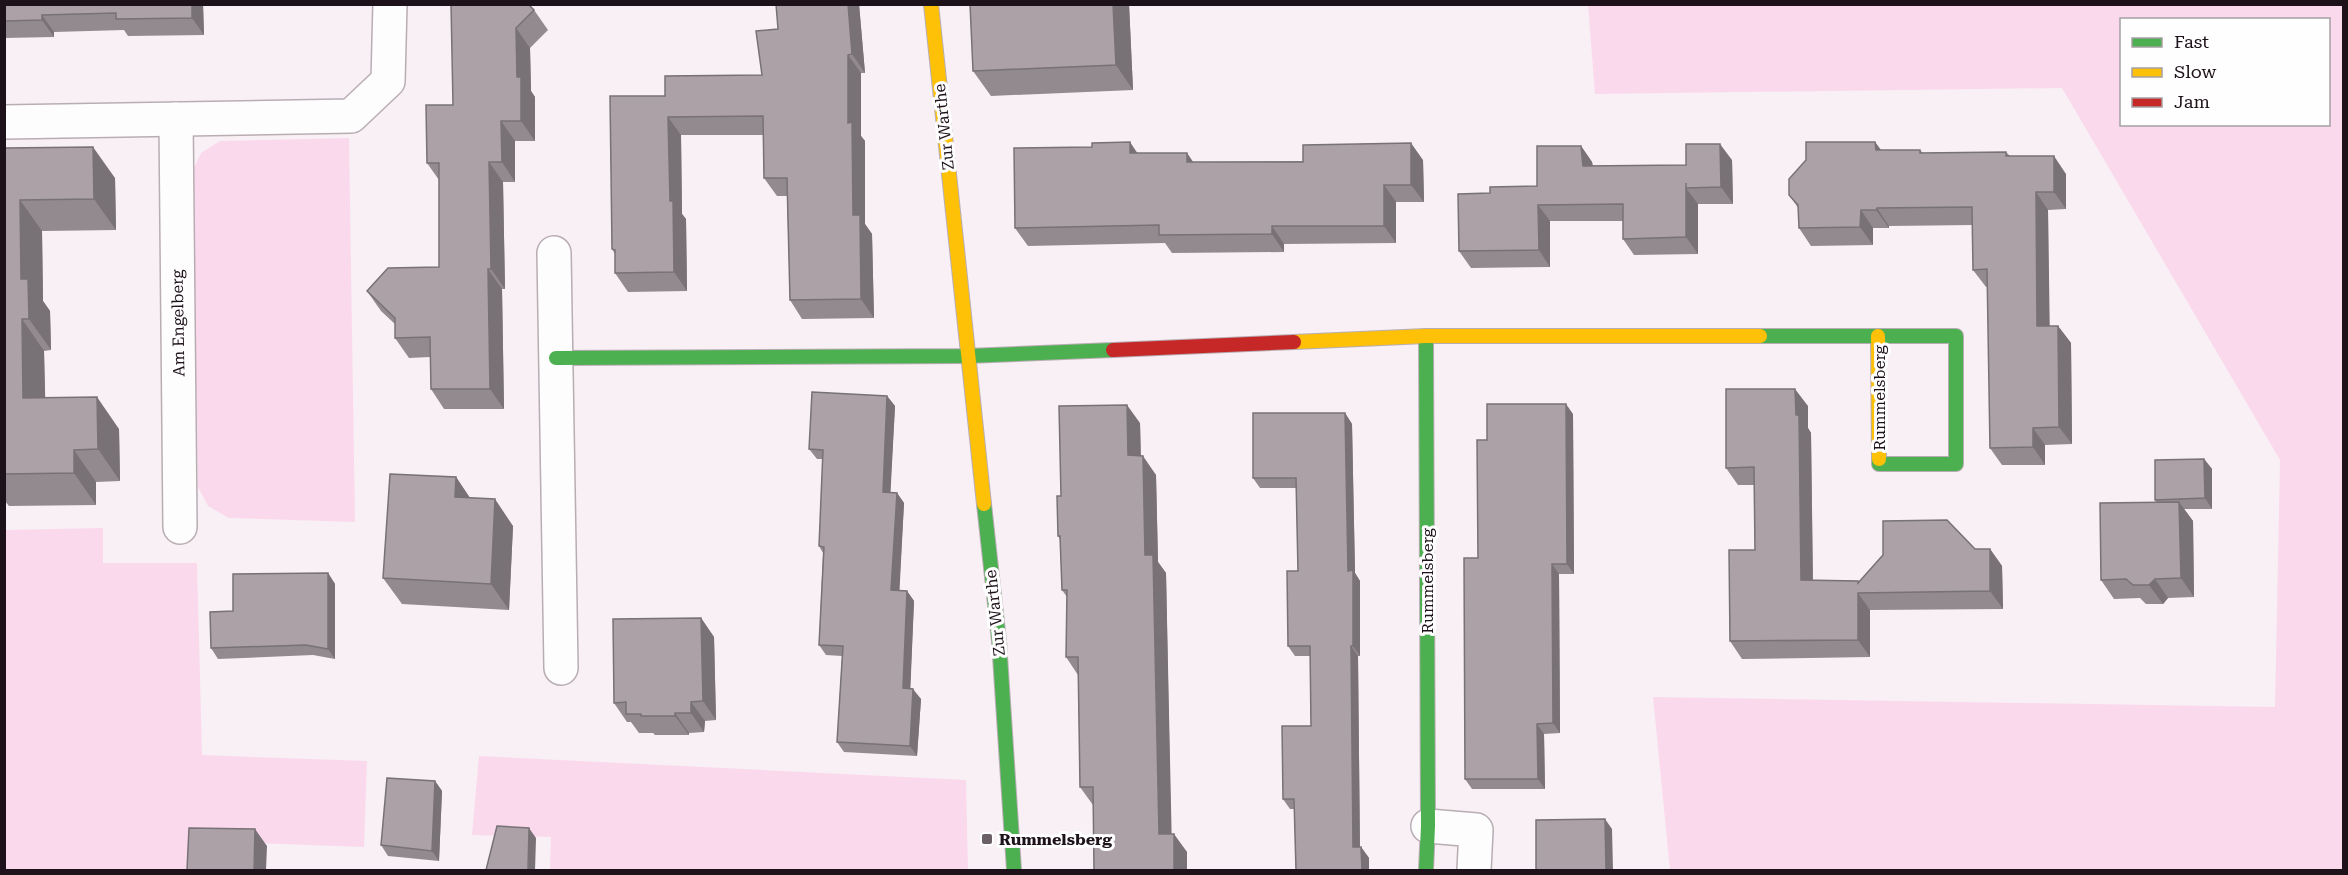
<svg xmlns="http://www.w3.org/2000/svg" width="2348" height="875" viewBox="0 0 2348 875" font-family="'Roboto Serif',serif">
  <rect width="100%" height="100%" fill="#f8f0f4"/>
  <g fill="#fbd9ed" fill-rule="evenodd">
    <path d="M 1588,5 L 2343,5 L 2343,870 L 1670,870 L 1653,697 L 2275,707 L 2280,460 L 2062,88 L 1595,94 ZM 2122,20 L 2328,20 L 2328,124 L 2122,124 Z"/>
    <polygon points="349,138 355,522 229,518 208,506 198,487 192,172 201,153 220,141"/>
    <polygon points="103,528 103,563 197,563 202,755 367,761 364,847 194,841 193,870 5,870 4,530"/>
    <polygon points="479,756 966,780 968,870 550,870 551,837 472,835"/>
  </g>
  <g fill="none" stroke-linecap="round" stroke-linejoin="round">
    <g stroke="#b8adb3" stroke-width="36">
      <g id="street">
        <polyline points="176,119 180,527"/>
        <polyline points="4,122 351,116 388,81 390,4"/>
        <polyline points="554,253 561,668"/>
        <polyline points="1428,826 1476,830 1474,870"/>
      </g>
    </g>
    <g stroke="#b8adb3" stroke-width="16">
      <g id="fast">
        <polyline points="1426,336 1428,826 1426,870"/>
        <polyline points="1760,336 1956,336 1956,464 1879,464 1879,459"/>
        <polyline points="556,358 967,356 1113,350"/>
        <polyline points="984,504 999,641 1014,870"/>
      </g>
    </g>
    <g stroke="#b8adb3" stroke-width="16">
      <g id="slow">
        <polyline points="931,4 984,504"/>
        <polyline points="1878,336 1879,459"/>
        <polyline points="1294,342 1426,336 1760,336"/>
      </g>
    </g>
    <g stroke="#b8adb3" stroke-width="16">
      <polyline id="jam" points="1113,350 1294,342"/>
    </g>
    <use href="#street" stroke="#fefdfd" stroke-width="33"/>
    <use href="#fast" stroke="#4caf50" stroke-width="14"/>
    <use href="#slow" stroke="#ffc107" stroke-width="14"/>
    <use href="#jam" stroke="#c62828" stroke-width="14"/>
  </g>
  <g fill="#938a90">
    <polygon points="4,4 203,4 204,35 128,36 124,30 54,32 54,37 4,38"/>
    <polygon points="859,4 865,73 861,73 861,136 865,141 865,224 872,234 874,318 802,319 790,300 787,196 777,196 764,178 763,135 681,135 682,214 686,219 687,291 628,292 615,273 615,254 612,249 665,96 762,75 778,29"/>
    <polygon points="1129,4 1133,90 991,96 973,71"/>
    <polygon points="529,6 534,10 548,30 530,48 531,91 535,97 535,141 515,141 515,182 503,182 505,289 502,289 504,409 444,409 431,389 430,357 409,358 395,338 395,324 381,311 367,291 439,267 439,180 427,163 453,105"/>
    <polygon points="1875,142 1881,150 1920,150 1923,153 2006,152 2010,156 2066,174 2066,209 2048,210 2049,326 2058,326 2071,343 2072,444 2045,445 2045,465 2002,465 1990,448 1988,287 1986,287 1973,270 1973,225 1889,226 1889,228 1873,228 1873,245 1811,246 1799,228 1799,209 1789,195"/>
    <polygon points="1581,146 1592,162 1593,166 1686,165 1732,160 1733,204 1698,204 1698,254 1634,255 1623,239 1623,221 1550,221 1550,267 1471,268 1459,251 1490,193 1537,186"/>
    <polygon points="1092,147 1138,153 1187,153 1193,162 1423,160 1424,202 1396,202 1396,243 1284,244 1284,252 1172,253 1165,243 1028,246 1015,228"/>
    <polygon points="4,148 115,178 116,230 42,231 43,301 50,311 51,350 44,351 45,397 119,429 120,481 96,482 96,505 9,506 4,500"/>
    <polygon points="887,396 895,406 890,492 897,493 904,503 899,590 907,591 914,601 910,688 921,699 917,756 844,752 837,742 842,656 826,655 819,645 823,553 819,546 823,459 817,459 809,449"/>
    <polygon points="1808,406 1808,428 1811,433 1813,580 1858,581 1859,582 1975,549 1990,549 2002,566 2003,609 1870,610 1870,657 1742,659 1730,641 1755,550 1754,485 1738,485 1726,468"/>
    <polygon points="1345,413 1352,424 1355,573 1360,581 1360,656 1358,656 1360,847 1361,847 1369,858 1369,870 1296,870 1294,809 1290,809 1283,799 1311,726 1310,656 1295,656 1288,646 1298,571 1296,488 1260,488 1253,478"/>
    <polygon points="1573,414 1574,574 1559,574 1560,733 1544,734 1545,789 1472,789 1465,779 1478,558 1487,440"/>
    <polygon points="1140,423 1141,456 1156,475 1158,562 1166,573 1171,834 1187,852 1093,805 1080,787 1078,675 1066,657 1067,597 1062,590 1060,539 1058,536 1061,496"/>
    <polygon points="2204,459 2212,469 2212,509 2184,509 2193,521 2194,597 2168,598 2163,604 2146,604 2140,598 2114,599 2101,580 2156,502 2155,500"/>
    <polygon points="456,477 470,498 513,526 509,610 402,604 383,578"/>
    <polygon points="328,573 335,584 335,659 313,655 218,659 211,648 233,611"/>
    <polygon points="701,618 714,637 716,720 705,721 704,732 689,733 689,735 655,735 653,733 639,733 631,722 627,722 614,703"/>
    <polygon points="435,781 442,791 439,861 388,856 381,845"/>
  </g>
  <g fill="#787175">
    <polygon points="192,4 203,4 204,35 192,18"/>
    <polygon points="848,4 859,4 865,73 852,54"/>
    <polygon points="1113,4 1129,4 1133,90 1116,65"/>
    <polygon points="42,15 54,32 54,37 42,20"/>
    <polygon points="516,28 530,48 531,91 535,97 535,141 521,121 517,77"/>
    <polygon points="848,55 861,73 861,136 865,141 865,224 872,234 874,318 861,299 853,215 848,123"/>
    <polygon points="668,117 681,135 682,214 686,219 687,291 674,272 670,201"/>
    <polygon points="501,121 515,141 515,182 502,162"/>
    <polygon points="1130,142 1142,160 1130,153"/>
    <polygon points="1875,142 1888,160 1876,150"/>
    <polygon points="1411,143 1423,160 1424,202 1411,185"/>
    <polygon points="1720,144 1732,160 1733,204 1721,187"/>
    <polygon points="1581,146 1592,162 1595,183 1583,166"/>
    <polygon points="93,147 115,178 116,230 94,199"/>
    <polygon points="1187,153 1199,171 1187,162"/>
    <polygon points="2054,156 2066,174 2066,209 2054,192"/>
    <polygon points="489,162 503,182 505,289 491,269"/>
    <polygon points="1384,185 1396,202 1396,243 1384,226"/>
    <polygon points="1686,188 1698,204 1698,254 1686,237"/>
    <polygon points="2036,192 2048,210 2050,344 2037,326"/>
    <polygon points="20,200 42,231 43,301 50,311 51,350 29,319 21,279"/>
    <polygon points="1538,205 1550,221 1550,267 1539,250"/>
    <polygon points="1877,208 1889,226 1889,228 1876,210"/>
    <polygon points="1861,210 1873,228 1873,245 1860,227"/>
    <polygon points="1272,226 1284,244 1284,252 1272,234"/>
    <polygon points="488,269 502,289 504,409 490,389"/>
    <polygon points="22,319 44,351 46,429 23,398"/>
    <polygon points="2058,326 2071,343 2072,444 2059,427"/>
    <polygon points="1795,389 1808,406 1808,428 1811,433 1813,598 1801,580"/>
    <polygon points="887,396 895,406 890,502 883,492"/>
    <polygon points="97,397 119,429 120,481 98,449"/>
    <polygon points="1566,404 1573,414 1574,574 1567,564"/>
    <polygon points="1127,405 1140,423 1141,473 1128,455"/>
    <polygon points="1345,413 1352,424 1355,573 1360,581 1360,656 1353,646 1348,571"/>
    <polygon points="2033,428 2045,445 2045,465 2033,447"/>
    <polygon points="74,450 96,482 96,505 74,473"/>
    <polygon points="1143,456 1156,475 1158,562 1166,573 1172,852 1159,834 1145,555"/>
    <polygon points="2204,459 2212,469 2212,509 2205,498"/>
    <polygon points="456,477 474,504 455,497"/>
    <polygon points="897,493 904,503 899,600 891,590"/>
    <polygon points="495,499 513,526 509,610 491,584"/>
    <polygon points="2179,502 2193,521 2194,597 2181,578"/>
    <polygon points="1990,549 2002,566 2003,609 1990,591"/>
    <polygon points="1552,564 1559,574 1560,733 1553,723"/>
    <polygon points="328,573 335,584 335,659 328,649"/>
    <polygon points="2155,579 2168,598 2163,604 2149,585"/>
    <polygon points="907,591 914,601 910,698 903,688"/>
    <polygon points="1858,593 1870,610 1870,657 1858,640"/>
    <polygon points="701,618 714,637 716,720 703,701"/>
    <polygon points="1351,646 1358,656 1360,858 1353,847"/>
    <polygon points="913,689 921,699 917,756 910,746"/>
    <polygon points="691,702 705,721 704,732 691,713"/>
    <polygon points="675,713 689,733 689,735 675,716"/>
    <polygon points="1537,724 1544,734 1545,789 1538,779"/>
    <polygon points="435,781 442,791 439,861 432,851"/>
    <polygon points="1605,819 1612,829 1613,870 1606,870"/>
    <polygon points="529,828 536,838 535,870 528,870"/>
    <polygon points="255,829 267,846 266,870 254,870"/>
    <polygon points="1174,834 1187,852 1187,870 1174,870"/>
    <polygon points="1361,847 1369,858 1369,870 1362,870"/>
  </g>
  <g fill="#aba1a7" stroke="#787175" stroke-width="1.5">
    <polygon points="4,4 192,4 192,18 116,19 116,13 42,15 42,20 4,21"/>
    <polygon points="451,4 528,4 534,10 516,28 517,77 521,77 521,121 501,121 502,162 489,162 491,269 488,269 490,389 431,389 430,337 395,338 395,318 367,291 388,268 439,267 439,163 427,163 426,105 453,105"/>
    <polygon points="776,4 848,4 852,54 848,55 848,123 852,122 853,215 860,215 861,299 790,300 787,178 764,178 763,116 668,117 670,201 673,201 674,272 615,273 615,250 612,249 610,96 665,96 665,76 762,75 756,31 778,29"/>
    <polygon points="970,4 1113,4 1116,65 973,71"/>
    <polygon points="1130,142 1130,153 1187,153 1187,162 1303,162 1303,145 1411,143 1411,185 1384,185 1384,226 1272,226 1272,234 1159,235 1159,225 1015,228 1014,148 1092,147 1092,143"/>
    <polygon points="1806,142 1875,142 1876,150 1920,150 1920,153 2006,152 2006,156 2054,156 2054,192 2036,192 2037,326 2058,326 2059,427 2033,428 2033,447 1990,448 1987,269 1973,270 1972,207 1877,208 1876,210 1861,210 1860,227 1799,228 1798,205 1789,195 1789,179 1806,160"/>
    <polygon points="1686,144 1720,144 1721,187 1686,188 1686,183 1686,237 1623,239 1623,204 1538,205 1539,250 1459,251 1458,194 1490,193 1490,187 1537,186 1537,146 1581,146 1583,166 1686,165"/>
    <polygon points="93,147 94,199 20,200 21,279 28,279 29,319 22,319 23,398 97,397 98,449 74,450 74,473 4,474 4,148"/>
    <polygon points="1726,389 1795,389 1796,415 1799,415 1801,580 1858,581 1858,583 1883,555 1883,521 1947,520 1975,549 1990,549 1990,591 1858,593 1858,640 1730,641 1729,550 1755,550 1754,467 1726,468"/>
    <polygon points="812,392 887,396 883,492 897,493 891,590 907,591 903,688 913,689 910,746 837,742 843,646 819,645 824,547 819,546 823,450 809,449"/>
    <polygon points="1487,404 1566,404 1567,564 1552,564 1553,723 1537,724 1538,779 1465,779 1464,558 1478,558 1477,440 1487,440"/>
    <polygon points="1127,405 1128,455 1143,456 1145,555 1153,555 1159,834 1174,834 1174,870 1094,870 1093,787 1080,787 1078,657 1066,657 1067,590 1062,590 1060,536 1058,536 1057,496 1061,496 1059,406"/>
    <polygon points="1253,413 1345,413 1348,571 1353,570 1353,646 1351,646 1353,847 1361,847 1362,870 1296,870 1294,799 1283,799 1282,726 1311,726 1310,646 1288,646 1287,571 1298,571 1296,478 1253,478"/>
    <polygon points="2204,459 2205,498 2155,500 2155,460"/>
    <polygon points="390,474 456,477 455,497 495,499 491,584 383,578"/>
    <polygon points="2179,502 2181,578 2155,579 2149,585 2133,585 2126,579 2101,580 2100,503"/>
    <polygon points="328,573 328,649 306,645 211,648 210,612 233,611 233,574"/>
    <polygon points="701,618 703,701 691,702 691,713 675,713 675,716 641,716 641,714 626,714 626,702 614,703 613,619"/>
    <polygon points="387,778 435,781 432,851 381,845"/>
    <polygon points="1605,819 1606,870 1536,870 1536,820"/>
    <polygon points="497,826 529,828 528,870 486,870"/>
    <polygon points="189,828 255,829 254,870 187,870"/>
  </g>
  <rect fill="#6a6066" stroke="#fefefe" stroke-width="2" x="981" y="833" width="12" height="12" rx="3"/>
  <g text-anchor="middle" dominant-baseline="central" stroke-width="6" stroke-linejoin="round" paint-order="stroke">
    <g font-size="16" fill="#1e121a" stroke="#fefefe">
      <text transform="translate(944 127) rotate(-96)">Zur Warthe</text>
      <text transform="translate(178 323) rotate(-91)">Am Engelberg</text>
      <text transform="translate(1879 398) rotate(-90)">Rummelsberg</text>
      <text transform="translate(1427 581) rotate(-90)">Rummelsberg</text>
      <text transform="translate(995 613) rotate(-96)">Zur Warthe</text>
    </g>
    <g font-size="16" font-weight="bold" fill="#1e121a" stroke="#fefefe" text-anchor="start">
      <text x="999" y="839">Rummelsberg</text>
    </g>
  </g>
  <rect width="2348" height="875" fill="none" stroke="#1e121a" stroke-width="12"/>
  <rect x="2120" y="18" width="210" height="108" fill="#fefefe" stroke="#a4a0a3" stroke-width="1.5"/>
  <rect x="2132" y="38" width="30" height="9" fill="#4caf50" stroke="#a4a0a3" stroke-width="1.5"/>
  <text x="2174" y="48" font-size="18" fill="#1e121a">Fast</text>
  <rect x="2132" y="68" width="30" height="9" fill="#ffc107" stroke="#a4a0a3" stroke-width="1.5"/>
  <text x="2174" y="78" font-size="18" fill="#1e121a">Slow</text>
  <rect x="2132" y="98" width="30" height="9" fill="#c62828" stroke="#a4a0a3" stroke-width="1.5"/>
  <text x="2174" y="108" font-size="18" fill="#1e121a">Jam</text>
</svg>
